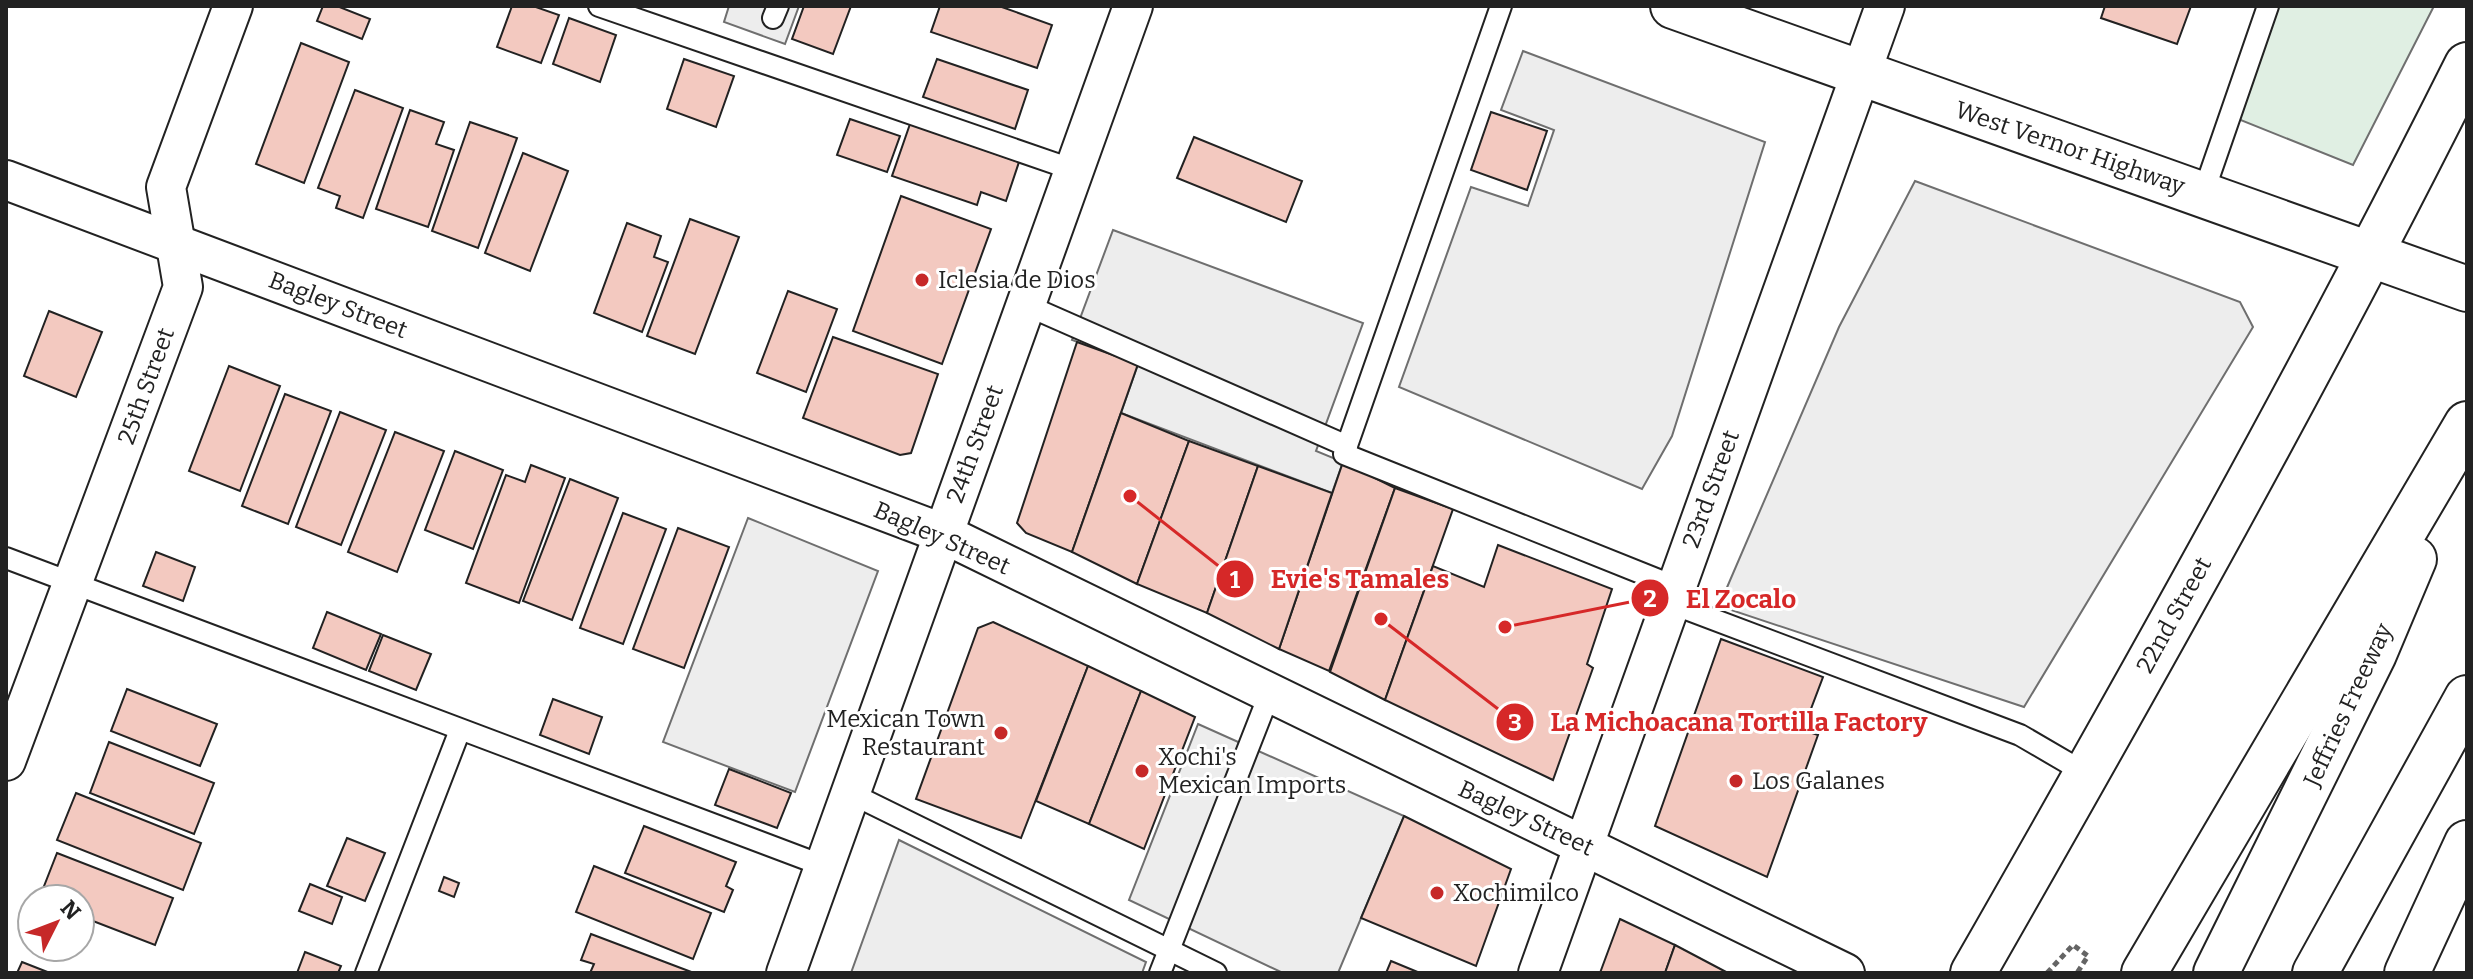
<svg xmlns="http://www.w3.org/2000/svg" width="2473" height="979" viewBox="0 0 2473 979" font-family="Bitter,serif">
  <rect width="100%" height="100%" fill="#fff"/>
  <polygon fill="#e0efe3" stroke="#6f6f6f" stroke-width="2" points="2279,6 2434,6 2353,165 2238,119"/>
  <g fill="#ededed" stroke="#6f6f6f" stroke-width="2">
    <polygon points="729,6 799,6 785,44 724,22"/>
    <polygon points="1523,51 1765,142 1672,436 1642,489 1399,387 1471,187 1528,206 1554,130 1501,110"/>
    <polygon points="1915,181 2240,302 2253,327 2024,707 1719,606 1839,327"/>
    <polygon points="1113,230 1363,323 1316,451 1343,462 1332,493 1121,413 1138,364 1072,340"/>
    <polygon points="748,518 878,571 795,792 663,742"/>
    <polygon points="1198,724 1404,816 1338,973 1283,973 1129,900"/>
    <polygon points="899,840 1146,962 1142,973 851,973"/>
  </g>
  <g fill="#f3c9c0" stroke="#222" stroke-width="2">
    <polygon points="323,6 337,6 370,19 362,39 317,21"/>
    <polygon points="512,6 533,6 559,15 541,63 497,47"/>
    <polygon points="804,6 851,6 833,54 792,39"/>
    <polygon points="940,6 999,6 1052,25 1037,68 931,32"/>
    <polygon points="2105,6 2191,6 2177,44 2101,18"/>
    <polygon points="569,18 616,35 600,82 553,64"/>
    <polygon points="301,43 349,62 304,183 256,164"/>
    <polygon points="684,59 734,76 716,127 667,109"/>
    <polygon points="937,59 1028,90 1015,129 923,97"/>
    <polygon points="355,90 403,108 363,218 336,208 340,196 318,188"/>
    <polygon points="410,110 444,122 436,144 454,150 428,227 376,209"/>
    <polygon points="1491,112 1547,131 1527,190 1471,170"/>
    <polygon points="850,119 900,136 887,172 837,155"/>
    <polygon points="470,122 517,138 478,248 432,231"/>
    <polygon points="910,124 1019,162 1006,201 981,192 977,205 892,176"/>
    <polygon points="1194,137 1302,181 1286,222 1177,178"/>
    <polygon points="523,153 568,171 530,271 485,253"/>
    <polygon points="901,196 991,229 942,364 853,331"/>
    <polygon points="690,219 739,237 695,354 647,336"/>
    <polygon points="627,223 661,236 654,257 668,262 642,332 594,313"/>
    <polygon points="788,291 837,309 806,392 757,373"/>
    <polygon points="49,311 102,332 76,397 24,376"/>
    <polygon points="833,337 938,374 911,453 900,455 803,418"/>
    <polygon points="1077,342 1138,364 1072,552 1026,533 1017,523"/>
    <polygon points="229,366 280,386 240,491 189,471"/>
    <polygon points="285,394 331,411 288,524 242,506"/>
    <polygon points="340,412 386,430 341,545 296,527"/>
    <polygon points="1121,413 1189,441 1137,584 1072,552"/>
    <polygon points="395,432 444,451 397,572 348,552"/>
    <polygon points="1189,441 1258,466 1207,613 1137,584"/>
    <polygon points="455,451 503,470 473,549 425,530"/>
    <polygon points="1343,462 1395,488 1329,671 1279,649"/>
    <polygon points="531,465 565,478 519,603 466,583 506,475 525,482"/>
    <polygon points="1258,466 1332,493 1279,649 1207,613"/>
    <polygon points="570,479 618,498 572,620 523,601"/>
    <polygon points="1395,488 1453,509 1385,700 1330,672"/>
    <polygon points="623,513 666,529 623,644 580,628"/>
    <polygon points="678,528 729,547 684,668 633,649"/>
    <polygon points="1498,545 1612,589 1587,664 1593,668 1553,780 1385,700 1433,566 1484,587"/>
    <polygon points="156,552 195,567 183,601 143,586"/>
    <polygon points="327,612 381,634 366,670 313,648"/>
    <polygon points="993,622 1088,666 1021,838 916,799 978,628"/>
    <polygon points="383,635 431,654 416,690 369,671"/>
    <polygon points="1721,639 1823,677 1803,730 1818,735 1767,877 1655,826"/>
    <polygon points="1088,666 1141,691 1089,824 1036,801"/>
    <polygon points="127,689 217,724 200,766 111,731"/>
    <polygon points="1141,691 1195,717 1144,849 1089,824"/>
    <polygon points="553,699 602,717 589,754 540,735"/>
    <polygon points="109,742 214,783 194,834 90,793"/>
    <polygon points="729,769 791,793 777,828 715,805"/>
    <polygon points="76,793 201,843 183,890 57,840"/>
    <polygon points="1404,816 1511,869 1476,966 1361,918"/>
    <polygon points="644,826 736,862 726,886 733,890 724,912 625,873"/>
    <polygon points="347,838 385,853 365,901 327,886"/>
    <polygon points="57,853 173,898 155,945 80,916 80,899 39,899"/>
    <polygon points="594,866 711,913 693,959 576,912"/>
    <polygon points="444,877 459,883 454,897 439,891"/>
    <polygon points="310,884 342,897 332,924 299,911"/>
    <polygon points="1620,919 1675,945 1665,973 1600,973"/>
    <polygon points="591,934 694,973 590,973 594,964 581,960"/>
    <polygon points="1675,945 1728,973 1665,973"/>
    <polygon points="305,952 341,966 338,973 297,973"/>
    <polygon points="1391,961 1420,973 1386,973"/>
    <polygon points="22,962 50,973 17,973"/>
  </g>
  <g fill="none" stroke-linecap="round" stroke-linejoin="round">
    <g stroke="#222" stroke-width="24">
      <g id="service">
        <polyline points="599,6 1074,170"/>
        <polyline points="1501,6 1344,454 1676,587"/>
        <polyline points="773,18 778,6"/>
        <polyline points="2203,194 2268,6"/>
        <polyline points="1026,305 1347,446"/>
        <polyline points="6,558 824,866"/>
        <polyline points="1670,603 2020,735 2087,774"/>
        <polyline points="850,793 1216,973"/>
        <polyline points="366,973 460,730"/>
        <polyline points="1160,973 1269,695"/>
      </g>
    </g>
    <g stroke="#222" stroke-width="42">
      <g id="minor">
        <polyline points="6,180 942,533 1845,973"/>
        <polyline points="6,761 183,287 166,187 233,6"/>
        <polyline points="786,973 1133,6"/>
        <polyline points="1538,973 1885,6"/>
      </g>
    </g>
    <g stroke="#222" stroke-width="48">
      <g id="tertiary">
        <polyline points="1673,6 2467,289"/>
        <path d="M 1973,973 C 2144,674 2313,373 2467,65"/>
      </g>
    </g>
    <g stroke="#222" stroke-width="48">
      <g id="motorway">
        <polyline points="2144,973 2467,424"/>
        <polyline points="2216,973 2374,654 2414,559"/>
        <polyline points="2315,973 2467,698"/>
        <polyline points="2407,973 2467,843"/>
      </g>
    </g>
    <polyline stroke="#646464" stroke-width="5" stroke-dasharray="6 4" stroke-linecap="butt" points="2047,973 2073,945 2088,956 2077,973"/>
    <use href="#service" stroke="#fff" stroke-width="20"/>
    <use href="#minor" stroke="#fff" stroke-width="38"/>
    <use href="#tertiary" stroke="#fff" stroke-width="44"/>
    <use href="#motorway" stroke="#fff" stroke-width="44"/>
  </g>
  <g fill="#c62828" stroke="#fff" stroke-width="3">
    <circle cx="922" cy="280" r="8"/>
    <circle cx="1001" cy="733" r="8"/>
    <circle cx="1142" cy="771" r="8"/>
    <circle cx="1736" cy="781" r="8"/>
    <circle cx="1437" cy="893" r="8"/>
  </g>
  <g text-anchor="middle" dominant-baseline="central" stroke-width="6" stroke-linejoin="round" paint-order="stroke">
    <g font-size="24" fill="#222" stroke="#fff">
      <text transform="translate(2070 148) rotate(19)">West Vernor Highway</text>
      <text transform="translate(338 305) rotate(21)">Bagley Street</text>
      <text transform="translate(146 386) rotate(-70)">25th Street</text>
      <text transform="translate(975 444) rotate(-70)">24th Street</text>
      <text transform="translate(1711 489) rotate(-70)">23rd Street</text>
      <text transform="translate(942 538) rotate(24)">Bagley Street</text>
      <text transform="translate(2174 615) rotate(-61)">22nd Street</text>
      <text transform="translate(2348 705) rotate(-65)">Jeffries Freeway</text>
      <text transform="translate(1526 818) rotate(25)">Bagley Street</text>
    </g>
    <g font-size="24" fill="#222" stroke="#fff" text-anchor="start">
      <text x="938" y="280">Iclesia de Dios</text>
      <text x="985" y="719" text-anchor="end">Mexican Town<tspan x="985" dy="28">Restaurant</tspan></text>
      <text x="1158" y="757">Xochi's<tspan x="1158" dy="28">Mexican Imports</tspan></text>
      <text x="1752" y="781">Los Galanes</text>
      <text x="1453" y="893">Xochimilco</text>
    </g>
  </g>
  <path fill="none" stroke="#d62828" stroke-width="3" d="M1130 496L1235 579M1505 627L1650 598M1381 619L1515 722"/>
  <g fill="#d62828" stroke="#fff" stroke-width="3">
    <circle cx="1130" cy="496" r="8"/>
    <circle cx="1505" cy="627" r="8"/>
    <circle cx="1381" cy="619" r="8"/>
    <circle cx="1235" cy="579" r="20"/>
    <circle cx="1650" cy="598" r="20"/>
    <circle cx="1515" cy="722" r="20"/>
  </g>
  <g font-size="24" text-anchor="middle" font-weight="bold" fill="#fff">
    <text x="1235" y="588">1</text>
    <text x="1650" y="607">2</text>
    <text x="1515" y="731">3</text>
  </g>
  <g font-size="26" text-anchor="middle" font-weight="bold" fill="#d62828" stroke="#fff" stroke-width="6" stroke-linejoin="round" paint-order="stroke">
    <text x="1360" y="588">Evie's Tamales</text>
    <text x="1741" y="608">El Zocalo</text>
    <text x="1739" y="731">La Michoacana Tortilla Factory</text>
  </g>
  <rect width="2473" height="979" fill="none" stroke="#222222" stroke-width="16"/>
  <g transform="translate(56 923) rotate(48)"><circle r="38" fill="#ffffff" stroke="#a7a7a7" stroke-width="2"/>
  <path d="M0-6L14 30L0 20L-14 30Z" fill="#c62828"/>
  <text y="-12" font-size="22" font-weight="bold" text-anchor="middle" fill="#222222">N</text>
  </g>
</svg>
